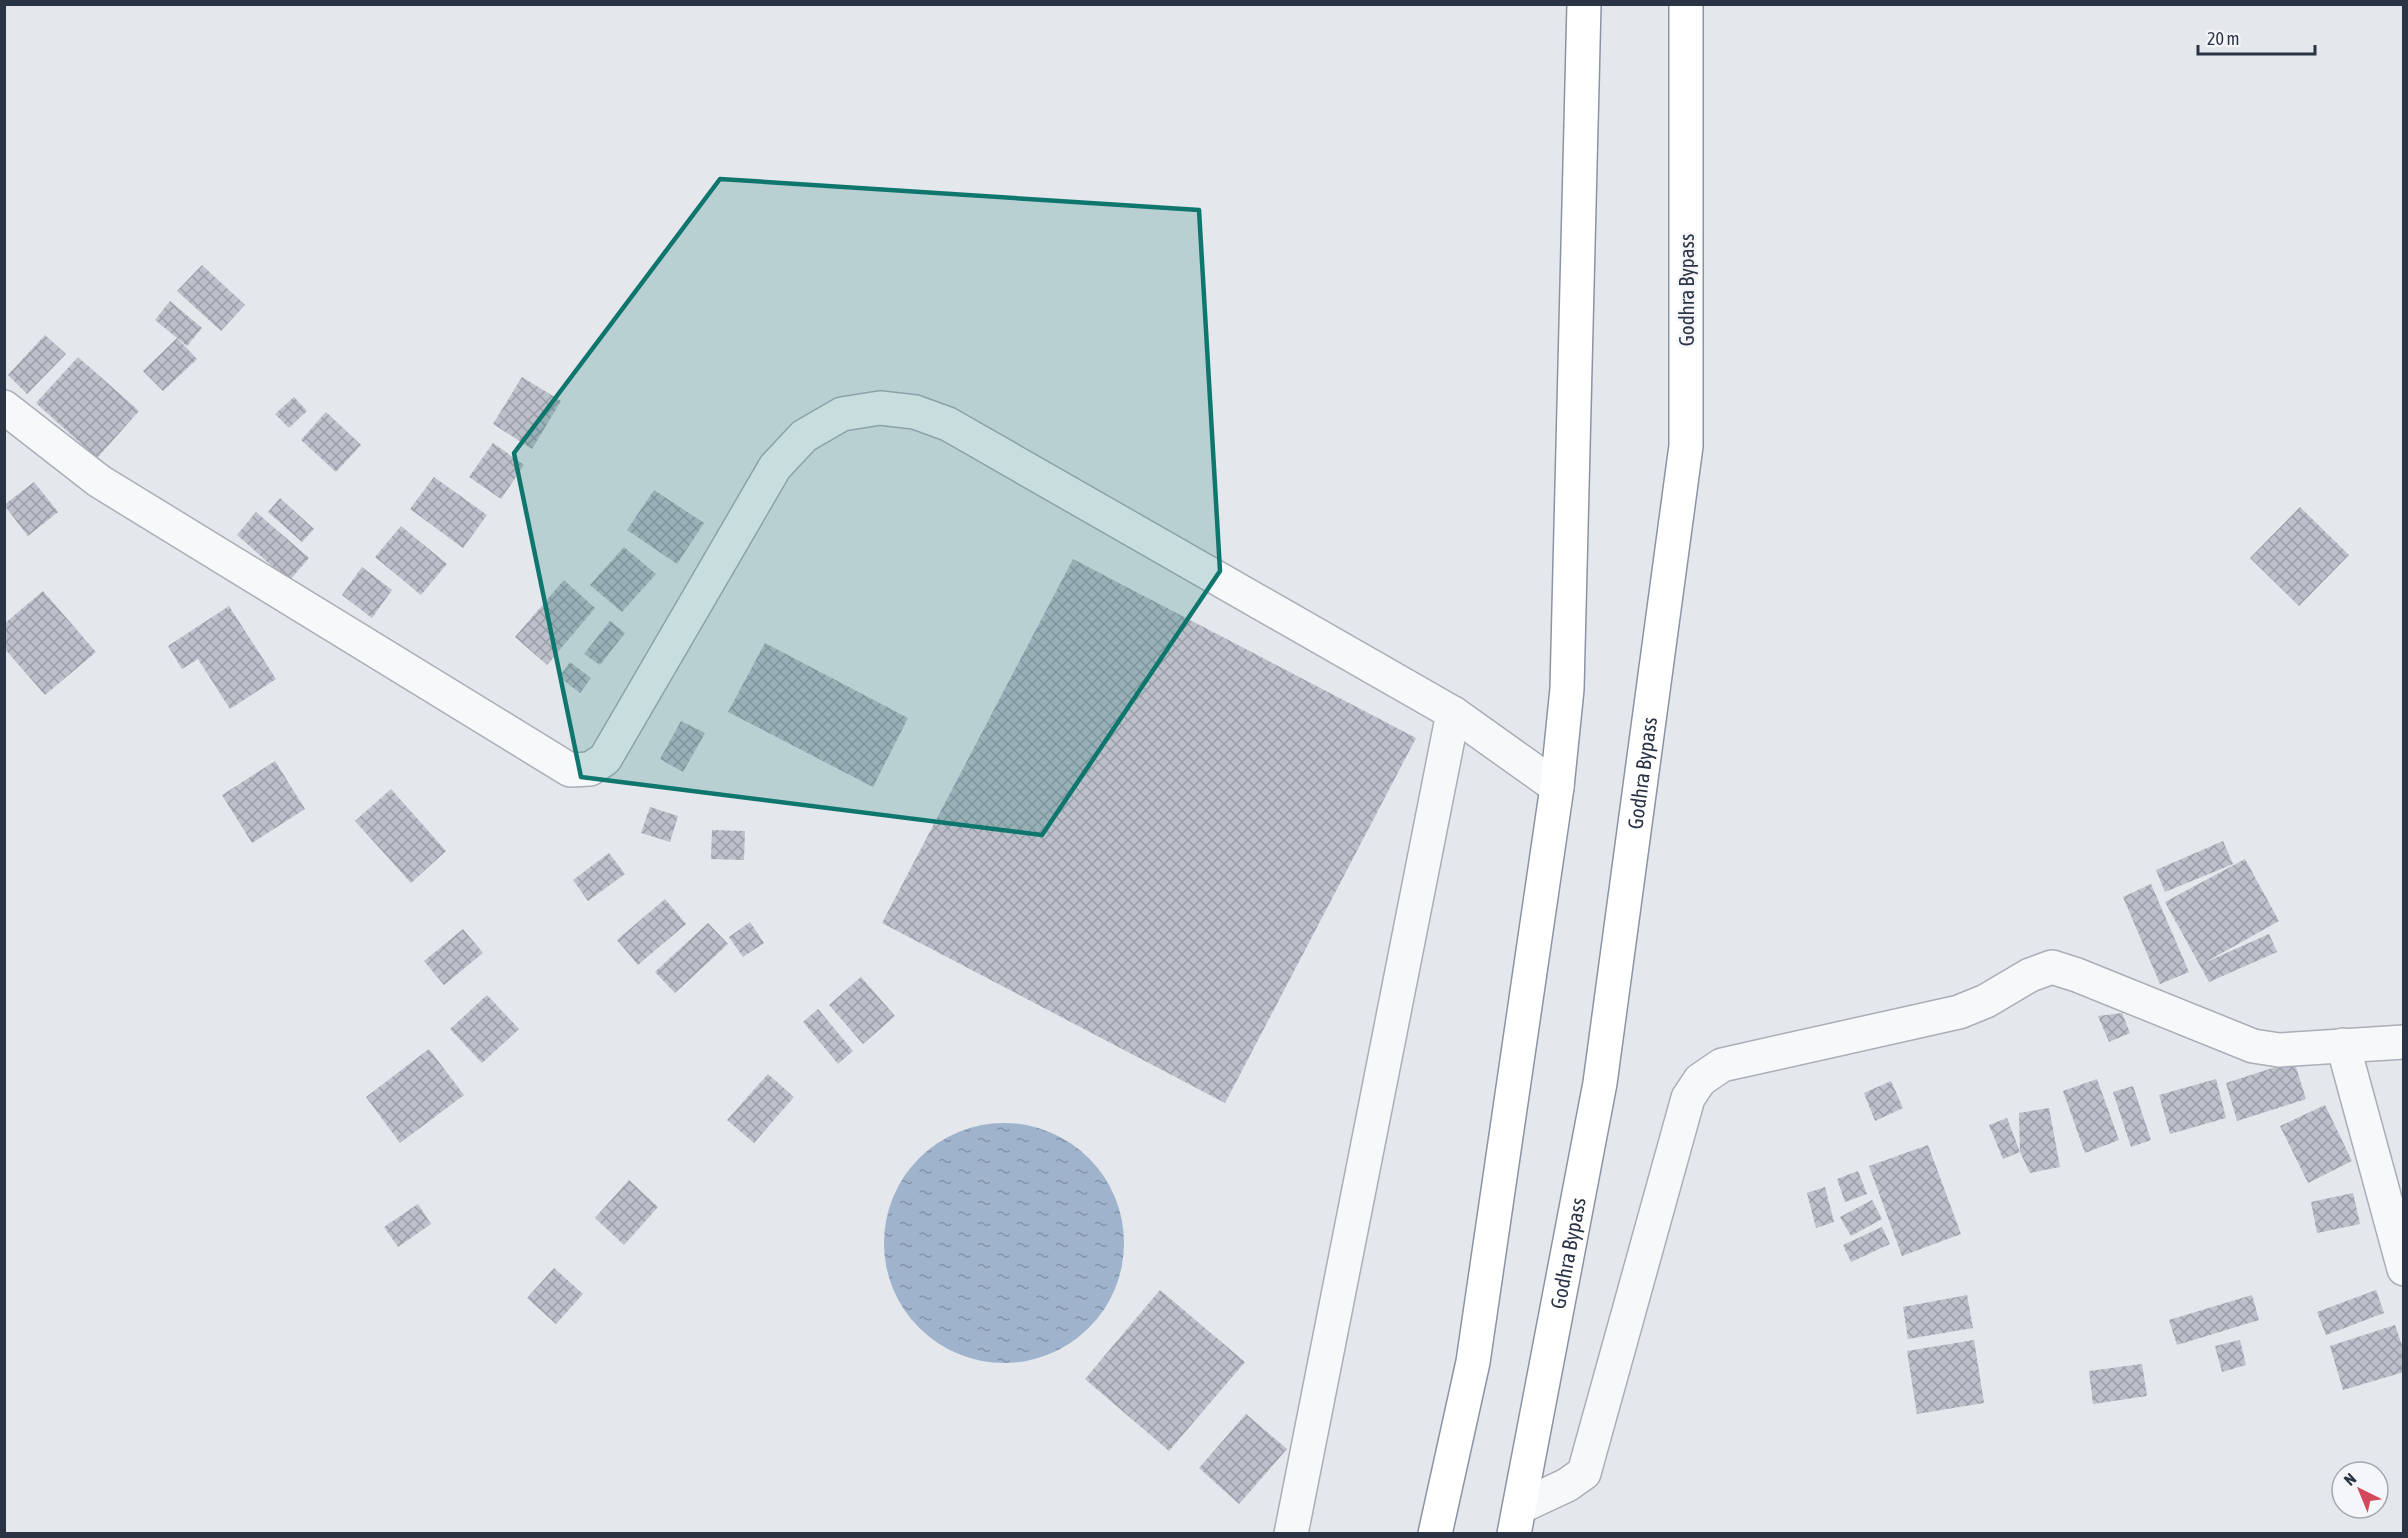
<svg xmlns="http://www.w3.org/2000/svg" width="2408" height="1538" viewBox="0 0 2408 1538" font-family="'Asap Condensed',sans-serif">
  <defs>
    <pattern id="water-ripples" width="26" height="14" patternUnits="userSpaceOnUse" patternTransform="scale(1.5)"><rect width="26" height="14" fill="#9fb4cc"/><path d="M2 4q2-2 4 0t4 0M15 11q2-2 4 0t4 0" fill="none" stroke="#8293a7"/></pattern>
    <pattern id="building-cross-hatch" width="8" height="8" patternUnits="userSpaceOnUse" patternTransform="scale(1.5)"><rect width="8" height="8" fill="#bbc0ca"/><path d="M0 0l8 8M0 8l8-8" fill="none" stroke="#989da6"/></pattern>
  </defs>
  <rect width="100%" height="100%" fill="#e4e7ec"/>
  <circle fill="url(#water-ripples)" cx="1004" cy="1243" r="120"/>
  <g fill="url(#building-cross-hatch)">
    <polygon points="202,265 245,305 221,331 177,291"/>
    <polygon points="170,301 202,328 187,346 155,320"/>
    <polygon points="45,335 66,354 27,394 8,375"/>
    <polygon points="177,338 197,359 163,391 143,371"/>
    <polygon points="78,357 139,411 97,458 36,403"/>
    <polygon points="522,377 561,401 532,449 493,424"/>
    <polygon points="294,397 307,411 289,428 275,414"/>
    <polygon points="326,412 361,445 336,472 301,440"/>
    <polygon points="493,443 524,465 501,499 469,477"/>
    <polygon points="434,477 487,515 463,548 410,509"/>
    <polygon points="34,482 58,512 28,536 4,505"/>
    <polygon points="654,490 704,523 677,564 627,530"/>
    <polygon points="280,498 314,529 302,542 268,512"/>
    <polygon points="2300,507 2349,555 2299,606 2250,558"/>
    <polygon points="256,512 309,558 289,581 237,535"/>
    <polygon points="401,526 447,564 421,595 375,557"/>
    <polygon points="624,547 656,574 622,612 590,585"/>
    <polygon points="1073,559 1416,738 1225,1103 882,923"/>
    <polygon points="362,567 392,590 372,618 342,595"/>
    <polygon points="564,580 595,608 547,665 515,637"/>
    <polygon points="43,591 96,652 45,695 4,648 4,624"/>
    <polygon points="229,606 276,679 230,709 198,659 182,669 168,646"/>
    <polygon points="610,621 625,633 600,665 584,654"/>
    <polygon points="765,643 908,718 873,787 728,712"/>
    <polygon points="570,662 591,678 580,693 559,677"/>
    <polygon points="681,721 705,733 683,772 660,759"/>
    <polygon points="275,761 305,809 252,843 222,795"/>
    <polygon points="391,789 446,851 411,883 355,821"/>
    <polygon points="650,807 678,816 670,842 641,833"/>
    <polygon points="712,830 745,831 744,860 711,859"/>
    <polygon points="2223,841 2233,864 2165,892 2156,870"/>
    <polygon points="609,853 625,874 588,901 573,880"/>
    <polygon points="2245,859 2279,921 2204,963 2269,934 2277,952 2209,982 2165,902"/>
    <polygon points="2151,884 2189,972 2160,984 2123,897"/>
    <polygon points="665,899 686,924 638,965 617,940"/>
    <polygon points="750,922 764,943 743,957 729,937"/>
    <polygon points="708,923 728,944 675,993 655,972"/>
    <polygon points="463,929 483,953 444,985 424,961"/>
    <polygon points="861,977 895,1016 863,1044 829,1005"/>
    <polygon points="487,995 519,1029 482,1063 450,1029"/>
    <polygon points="818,1009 853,1051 838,1064 803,1022"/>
    <polygon points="2122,1013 2130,1033 2109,1042 2098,1016"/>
    <polygon points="429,1049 464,1095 400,1143 366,1097"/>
    <polygon points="2294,1061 2306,1099 2237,1121 2226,1083"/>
    <polygon points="768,1074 794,1097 754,1143 727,1120"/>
    <polygon points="2097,1079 2119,1140 2085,1153 2063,1091"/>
    <polygon points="2216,1079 2226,1118 2170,1134 2159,1095"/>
    <polygon points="1891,1081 1903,1108 1875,1121 1864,1093"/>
    <polygon points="2133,1086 2151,1140 2131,1147 2113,1092"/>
    <polygon points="2325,1105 2352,1161 2308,1183 2280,1126"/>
    <polygon points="2049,1108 2060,1167 2030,1173 2020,1152 2019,1113"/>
    <polygon points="2007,1118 2020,1152 2003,1159 1989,1125"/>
    <polygon points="1928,1145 1961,1234 1902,1256 1869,1166"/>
    <polygon points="1858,1171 1867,1194 1845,1202 1837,1179"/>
    <polygon points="629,1180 658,1207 624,1245 595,1218"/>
    <polygon points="1825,1187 1834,1222 1816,1228 1807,1193"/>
    <polygon points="2353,1193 2360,1224 2317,1233 2311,1202"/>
    <polygon points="1872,1200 1882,1219 1851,1236 1840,1217"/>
    <polygon points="418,1204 431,1224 398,1247 384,1227"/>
    <polygon points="1882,1227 1890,1244 1851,1262 1843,1245"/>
    <polygon points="554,1268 583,1294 556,1324 527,1298"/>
    <polygon points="1160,1290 1245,1362 1169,1451 1085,1379"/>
    <polygon points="2376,1290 2384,1313 2326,1335 2317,1312"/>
    <polygon points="1967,1295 1973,1328 1908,1339 1903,1307"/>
    <polygon points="2252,1295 2259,1320 2177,1345 2169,1320"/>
    <polygon points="2395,1325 2404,1351 2404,1372 2343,1390 2330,1346"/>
    <polygon points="1974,1340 1984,1403 1917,1414 1907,1351"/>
    <polygon points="2240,1340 2246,1365 2222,1372 2215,1346"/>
    <polygon points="2142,1364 2147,1396 2093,1404 2089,1371"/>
    <polygon points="1246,1414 1287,1449 1239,1504 1199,1468"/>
  </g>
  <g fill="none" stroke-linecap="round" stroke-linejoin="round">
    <g stroke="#a9aeb7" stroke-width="36">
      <g id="minor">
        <polyline points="4,407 99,481 570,770 590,769 605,759 775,467 804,436 842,414 880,408 915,412 948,424 1453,713 1557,787"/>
        <polyline points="2343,1045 2404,1269"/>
        <polyline points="1520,1507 1567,1485 1584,1473 1688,1098 1700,1080 1722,1065 1959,1012 1986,1001 2030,975 2052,967 2077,975 2253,1046 2279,1050 2404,1042"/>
        <polyline points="1291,1534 1453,713"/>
      </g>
    </g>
    <g stroke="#8b94a3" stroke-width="36">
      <g id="highway">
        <polyline points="1435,1534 1473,1362 1557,787 1567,689 1584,4"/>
        <path id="s1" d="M 1514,1534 L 1600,1083 L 1686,446 L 1686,4"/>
      </g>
    </g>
    <use href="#minor" stroke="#f7f8fa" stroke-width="33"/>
    <use href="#highway" stroke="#fff" stroke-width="33"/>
  </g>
  <path fill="#0f766e" fill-opacity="0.2" stroke="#0f766e" stroke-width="4.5" stroke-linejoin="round" d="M 720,179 L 1199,210 L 1220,571 L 1042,835 L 581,777 L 514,453 Z"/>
  <g text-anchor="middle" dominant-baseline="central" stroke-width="5" stroke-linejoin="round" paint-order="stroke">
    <g font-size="21" fill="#2b3445" stroke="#f4f6f9">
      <text transform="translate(1686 290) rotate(-90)">Godhra Bypass</text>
      <text stroke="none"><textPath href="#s1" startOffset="772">Godhra Bypass</textPath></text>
      <text stroke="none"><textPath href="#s1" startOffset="286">Godhra Bypass</textPath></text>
    </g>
  </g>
  <rect width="2408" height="1538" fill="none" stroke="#2b3445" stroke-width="12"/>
  <g transform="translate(2360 1490) rotate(317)"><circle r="28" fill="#f4f6f9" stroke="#a4a8b1" stroke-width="1.5"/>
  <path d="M0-4.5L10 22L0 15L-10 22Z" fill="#d1495b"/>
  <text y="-9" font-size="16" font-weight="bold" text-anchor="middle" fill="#2b3445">N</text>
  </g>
  <path d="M2198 45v9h117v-9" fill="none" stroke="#2b3445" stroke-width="3"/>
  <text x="2207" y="45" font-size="18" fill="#2b3445" stroke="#f4f6f9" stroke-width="4.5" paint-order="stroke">20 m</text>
</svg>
